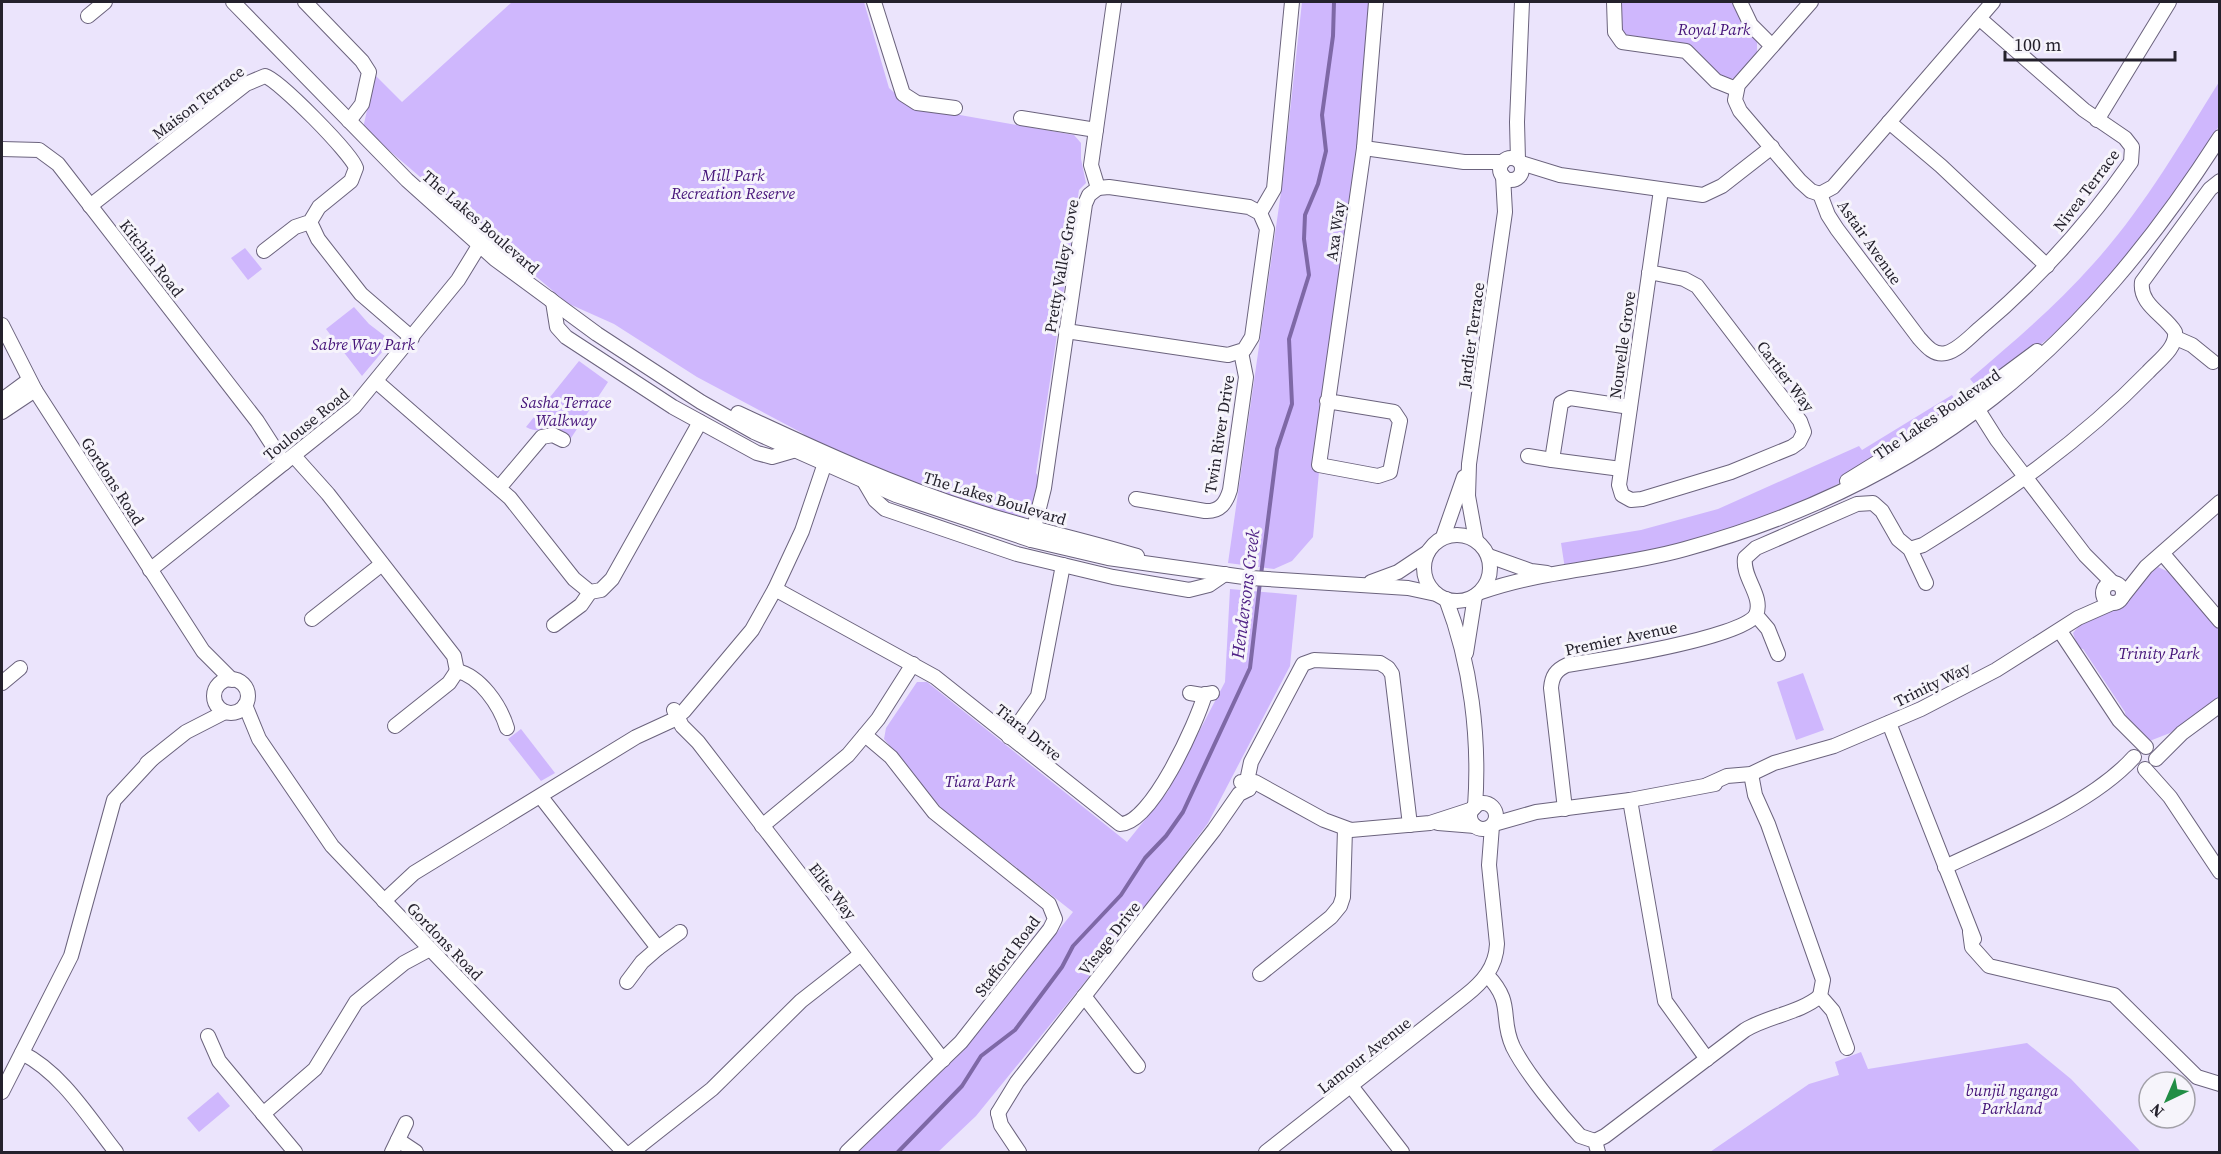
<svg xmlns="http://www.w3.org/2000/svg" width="2221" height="1154" viewBox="0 0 2221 1154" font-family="'Source Serif 4',serif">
  <rect width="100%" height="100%" fill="#ebe4fc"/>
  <g fill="#cfb7fd">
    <polygon points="512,2 864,2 889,88 909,106 1074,135 1081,143 1081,159 1086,183 1079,190 1036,473 1039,478 1029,515 1022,519 1013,519 824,450 802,433 697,377 614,324 567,303 363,128 375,75 402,102"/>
    <polygon points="1302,2 1372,2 1358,144 1316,469 1319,472 1313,537 1292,561 1274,569 1228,563 1282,185"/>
    <path d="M 1620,2 L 1733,2 L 1744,27 L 1757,40 L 1757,53 L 1737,77 L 1728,80 C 1711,71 1704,52 1686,45 C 1667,37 1644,45 1626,35 L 1622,30 Z"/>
    <path d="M 2219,82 L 2219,126 L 2176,192 L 2110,278 L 2058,331 L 1980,391 L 1970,379 C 2013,342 2056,306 2094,263 C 2143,209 2181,143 2219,82 Z"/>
    <polygon points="245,248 262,269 248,280 231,258"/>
    <polygon points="354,307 369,324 386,337 388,345 362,376 326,329"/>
    <path d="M 579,361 L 608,382 L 571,438 C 554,422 542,436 526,427 Z"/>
    <path d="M 1952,395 L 1959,406 C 1912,437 1865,471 1815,496 C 1737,535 1650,554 1565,569 L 1561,543 L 1641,530 L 1718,509 L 1859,446 L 1862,450 Z"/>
    <polygon points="2158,567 2171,573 2219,630 2219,697 2170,733 2147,742 2126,721 2125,712 2083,649 2078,648 2073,633 2080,625 2103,611 2124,604 2139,582"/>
    <polygon points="1230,589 1297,595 1290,666 1208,823 1140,914 976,1116 938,1152 858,1152 963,1051 1073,912 943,810 884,739 886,728 917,682 927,682 1127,842 1168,791 1225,682"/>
    <polygon points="1803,673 1824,730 1796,740 1777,682"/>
    <polygon points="521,729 555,773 541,781 508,739"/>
    <polygon points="2027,1043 2071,1079 2141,1152 1710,1152 1809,1084 1839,1075 1835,1062 1861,1052 1868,1069"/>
    <polygon points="218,1092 230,1106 199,1132 187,1118"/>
  </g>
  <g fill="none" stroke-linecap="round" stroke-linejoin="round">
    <g stroke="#7e68a6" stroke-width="4">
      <polyline points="1261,575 1277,449 1292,404 1289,339 1309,275 1304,239 1305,215 1318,184 1326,151 1322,115 1333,36 1334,2"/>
      <polyline points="898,1152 962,1086 981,1056 1015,1030 1062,967 1073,946 1121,895 1145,858 1166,836 1183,812 1250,668 1260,582"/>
    </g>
    <g stroke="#6b637d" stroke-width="16">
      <g id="minor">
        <polyline points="233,2 407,180 495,259 597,334 701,402 754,432 896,495 1031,540 1108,558 1251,578 1408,588 1436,594"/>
        <polyline points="305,2 362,61 369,72 362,104 349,121"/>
        <polyline points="874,2 903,94 917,103 955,108"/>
        <polyline points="1614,2 1615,32 1622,42 1686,51 1716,81 1736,89"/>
        <polyline points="1740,2 1751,25 1772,46"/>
        <polyline points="1811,2 1738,85 1735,100 1740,111 1800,181 1811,191 1820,194"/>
        <polyline points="88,16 105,2"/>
        <polyline points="1021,118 1096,130"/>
        <polyline points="2097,120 2169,2"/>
        <polyline points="1889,122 1941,166 2047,266"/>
        <polyline points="1364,148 1464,162 1503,162"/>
        <polyline points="2,149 39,150 58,164 257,421 284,463"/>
        <circle cx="1511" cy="169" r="11"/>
        <polyline points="1518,160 1517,122 1522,2"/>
        <polyline points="1521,163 1560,175 1703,195 1722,186 1772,147"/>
        <polyline points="425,187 470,223 526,274"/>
        <path d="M 1820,194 L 1828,215 L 1837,229 L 1919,338 C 1926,346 1934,356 1946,353 C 1958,350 1970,337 1979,329 C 2037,280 2088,224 2131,162 L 2132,147 L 2125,138 L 2084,110 L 1979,18"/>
        <polyline points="1820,194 1833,187 1993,2"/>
        <path d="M 90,206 L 246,84 L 265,76 C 279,80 352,154 356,168 L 351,181 L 319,207 L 310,222 L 295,227 L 264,251"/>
        <polyline points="1260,213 1274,189 1292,2"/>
        <polyline points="310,222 318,239 361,294 412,338"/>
        <polyline points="1649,272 1684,279 1697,286 1800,421 1804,432 1799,442 1792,447 1731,472 1642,499 1631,500 1622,495 1619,485 1661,190"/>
        <polyline points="550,299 553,302 557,327 566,337 673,407 757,453 772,457 796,450"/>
        <polyline points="2,325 35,390 203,651 232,680"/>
        <polyline points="1066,331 1228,355 1244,350 1252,337 1267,229 1260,213 1249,207 1109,187 1098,188"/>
        <polyline points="2176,338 2192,345 2213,362"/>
        <polyline points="377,382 510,498 574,579 590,592 601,590 612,579 700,422"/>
        <polyline points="2,400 29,380"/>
        <polyline points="1327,401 1394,412 1400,421 1390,472 1378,476 1319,465 1364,148 1376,2"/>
        <polyline points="1973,402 1997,440 2085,555 2113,583"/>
        <polyline points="2,412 35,390"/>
        <path d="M 738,413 C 817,450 895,486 978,512 C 1031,529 1085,540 1137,556"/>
        <path d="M 294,456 L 328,494 L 454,656 L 457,671 C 480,676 500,705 507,728"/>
        <polyline points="1528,456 1552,460"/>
        <polyline points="1621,469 1552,460 1561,403 1570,398 1630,407"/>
        <polyline points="1847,481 1936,426 2037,351"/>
        <polyline points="865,483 875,500 885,509 1017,554 1113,577 1189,590 1209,585 1225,574"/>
        <polyline points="499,488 542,437 553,435 563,440"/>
        <path d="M 1136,499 L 1205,511 C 1220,512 1226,503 1230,490 L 1246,377 L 1241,352"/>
        <circle cx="1457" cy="568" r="33"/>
        <polyline points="1443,537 1464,477"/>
        <polyline points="1031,540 1044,488 1085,204 1089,195 1098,188 1091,165 1114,2"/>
        <polyline points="1476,540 1468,496 1469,464 1505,212 1503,176"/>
        <path d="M 1910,549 L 1923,545 C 2004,495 2081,441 2148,372 C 2158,361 2177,348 2175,332 C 2165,315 2139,305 2142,282 L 2210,189 L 2220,181"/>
        <polyline points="2163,554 2220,621"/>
        <polyline points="1489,556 1531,571 1547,573"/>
        <polyline points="150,570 354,407 458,280 477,249 486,243"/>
        <polyline points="1371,582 1398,572 1428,552"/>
        <circle cx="2113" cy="593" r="10"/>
        <path d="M 775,589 L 935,677 L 1120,824 C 1151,825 1197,722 1205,694"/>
        <path d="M 1481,592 C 1546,569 1618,568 1685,549 C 1930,482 2084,349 2220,137"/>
        <polyline points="2123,596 2146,567 2220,502"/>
        <path d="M 1446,599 C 1471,664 1480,738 1475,807"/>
        <polyline points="312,619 382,564"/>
        <polyline points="554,625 581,605 590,592"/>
        <polyline points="2060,631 2119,720 2146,747"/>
        <polyline points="1466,653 1475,596"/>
        <path d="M 1778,654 L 1768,629 L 1756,615 C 1764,596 1742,578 1745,558 L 1756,548 L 1857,504 L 1873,503 L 1882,511 L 1898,539 L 1910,549 L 1926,583"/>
        <circle cx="231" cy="696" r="17"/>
        <polyline points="2,683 20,668"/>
        <polyline points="1190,693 1202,695 1212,693"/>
        <polyline points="245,705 259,739 332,846 624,1152"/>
        <polyline points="674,710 682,726 698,742 943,1060"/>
        <polyline points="1889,723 1974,939"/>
        <polyline points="395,726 449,683 457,671"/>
        <polyline points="1009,737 1038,696 1063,565"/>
        <polyline points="2156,759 2182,733 2220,705"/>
        <polyline points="147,763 186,732 225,712"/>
        <polyline points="2145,769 2170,797 2220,872"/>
        <polyline points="1751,774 1755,795 1768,824 1823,980 1820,996 1833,1011 1847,1048"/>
        <polyline points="1241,782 1255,782 1324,820 1351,830 1430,823 1473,809"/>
        <polyline points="1707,785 1727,776 1751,774 1774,763 1834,746 1921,709 1996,670 2078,618 2112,603"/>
        <polyline points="1249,789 1247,781 1251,762 1303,664 1314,660 1380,663 1388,668 1392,674 1410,825"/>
        <polyline points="541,797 658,948 642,962 627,982"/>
        <polyline points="1630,800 1665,1001 1707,1059"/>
        <circle cx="1483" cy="816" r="13"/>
        <path d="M 1565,809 L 1551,688 C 1552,676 1556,670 1567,665 C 1600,660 1741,638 1756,615"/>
        <polyline points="1438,823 1475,826"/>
        <polyline points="1494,824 1536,812 1630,800 1715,784"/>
        <polyline points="762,826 848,755 878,719 913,664"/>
        <path d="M 1945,867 C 2004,839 2091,805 2134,757"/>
        <polyline points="384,901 414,873 636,737 673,720 684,711 752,630 775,589 802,531 823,469 834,458"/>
        <polyline points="1970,932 1972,947 1989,966 2114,995 2197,1077 2220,1084"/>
        <polyline points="658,948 680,932"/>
        <polyline points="1260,974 1331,917 1340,906 1343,897 1345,829"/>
        <path d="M 1487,975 C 1515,1004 1499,1017 1513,1047 C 1526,1073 1560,1114 1580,1136 L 1595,1141 L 1598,1152"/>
        <polyline points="1084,996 1138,1066"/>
        <polyline points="208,1036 219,1061 295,1152"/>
        <path d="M 22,1053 C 62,1073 89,1118 116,1152"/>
        <polyline points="1351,1086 1402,1152"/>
        <polyline points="2,1092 71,956 114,800 152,759"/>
        <polyline points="998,1113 1017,1082 1214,830 1239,794 1249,789"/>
        <polyline points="998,1113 1001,1125 1019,1152"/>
        <polyline points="263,1114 315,1069 356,1002 404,963 430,949"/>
        <polyline points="398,1140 416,1152"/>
        <path d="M 1595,1141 L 1605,1136 L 1745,1030 C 1768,1016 1800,1013 1820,996"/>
        <polyline points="392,1152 406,1123"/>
        <polyline points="632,1152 712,1089 801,1001 861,954"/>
        <polyline points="847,1152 961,1042 1050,929 1055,919 1049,904 934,812 891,757 865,735"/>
        <path d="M 1266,1152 L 1465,996 C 1483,982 1496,967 1497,944 L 1489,865 L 1492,826"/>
      </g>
    </g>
    <use href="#minor" stroke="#fff" stroke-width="14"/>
  </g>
  <g text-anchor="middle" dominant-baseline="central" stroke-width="6" stroke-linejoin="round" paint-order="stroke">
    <g font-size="16" font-style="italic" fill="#441278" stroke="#f6f4fb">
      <text x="1714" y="29">Royal Park</text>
      <text x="733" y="175">Mill Park<tspan x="733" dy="18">Recreation Reserve</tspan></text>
      <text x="363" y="344">Sabre Way Park</text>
      <text x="566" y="402">Sasha Terrace<tspan x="566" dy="18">Walkway</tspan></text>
      <text x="2159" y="653">Trinity Park</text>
      <text x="980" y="781">Tiara Park</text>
      <text x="2012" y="1090">bunjil nganga<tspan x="2012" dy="18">Parkland</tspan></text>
    </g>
    <g font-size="16" fill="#24212c" stroke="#f6f4fb">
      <text transform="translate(198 102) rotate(-37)">Maison Terrace</text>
      <text transform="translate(2086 190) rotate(-53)">Nivea Terrace</text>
      <text transform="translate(481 222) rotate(41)">The Lakes Boulevard</text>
      <text transform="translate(1335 231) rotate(-82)">Axa Way</text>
      <text transform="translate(1870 242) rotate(55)">Astair Avenue</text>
      <text transform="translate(152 258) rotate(52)">Kitchin Road</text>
      <text transform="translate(1061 266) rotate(-80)">Pretty Valley Grove</text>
      <text transform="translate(1471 335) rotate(-82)">Jardier Terrace</text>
      <text transform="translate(1622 345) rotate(-82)">Nouvelle Grove</text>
      <text transform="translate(1786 376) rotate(53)">Cartier Way</text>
      <text transform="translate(1937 414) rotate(-34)">The Lakes Boulevard</text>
      <text transform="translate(306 424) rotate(-39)">Toulouse Road</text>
      <text transform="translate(1219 434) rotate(-81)">Twin River Drive</text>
      <text transform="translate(113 481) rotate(57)">Gordons Road</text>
      <text transform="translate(995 498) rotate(17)">The Lakes Boulevard</text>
      <text transform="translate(1621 638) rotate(-12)">Premier Avenue</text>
      <text transform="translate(1932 684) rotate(-26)">Trinity Way</text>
      <text transform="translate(1029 732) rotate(39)">Tiara Drive</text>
      <text transform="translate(833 891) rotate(52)">Elite Way</text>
      <text transform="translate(1109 938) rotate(-52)">Visage Drive</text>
      <text transform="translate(445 941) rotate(46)">Gordons Road</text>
      <text transform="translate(1007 956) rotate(-53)">Stafford Road</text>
      <text transform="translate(1364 1055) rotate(-38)">Lamour Avenue</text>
    </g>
    <g font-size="18" font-style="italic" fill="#502286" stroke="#f6f4fb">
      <text transform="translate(1245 594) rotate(-83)">Hendersons Creek</text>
    </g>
  </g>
  <rect width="2221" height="1154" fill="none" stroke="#24212c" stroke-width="6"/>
  <g transform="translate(2167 1100) rotate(224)"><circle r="28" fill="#f6f4fb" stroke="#a2a0a8" stroke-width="1.5"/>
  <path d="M0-4.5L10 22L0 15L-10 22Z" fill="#218d45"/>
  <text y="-9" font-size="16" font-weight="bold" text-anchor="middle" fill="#24212c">N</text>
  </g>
  <path d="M2005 51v9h170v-9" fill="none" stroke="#24212c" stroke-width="3"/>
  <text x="2014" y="51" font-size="18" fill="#24212c" stroke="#f6f4fb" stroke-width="4.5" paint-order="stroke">100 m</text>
</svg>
